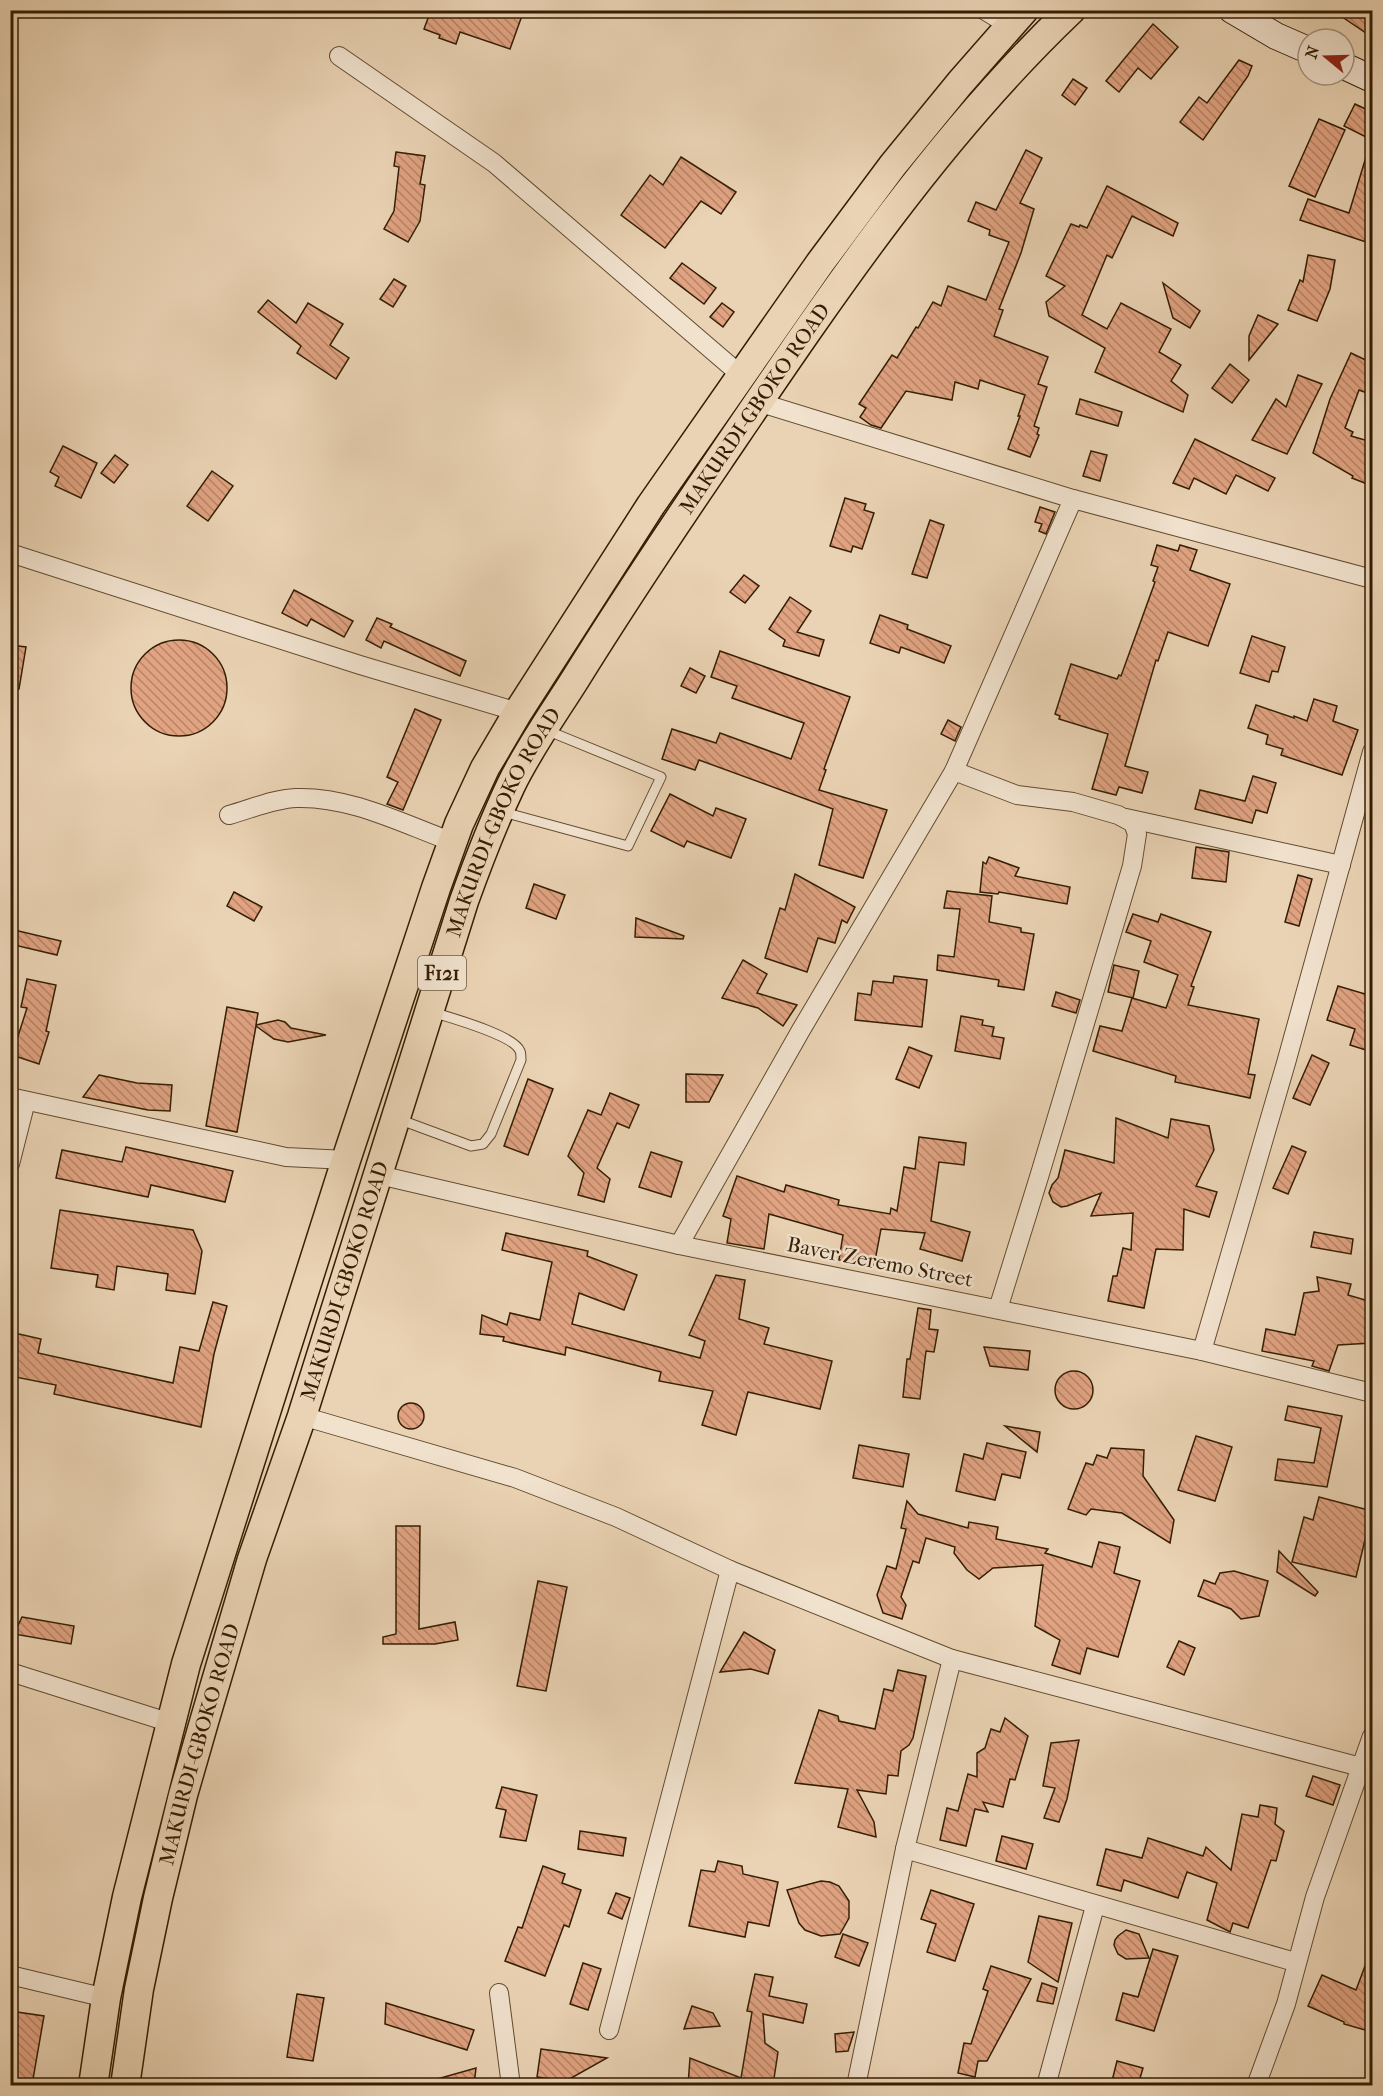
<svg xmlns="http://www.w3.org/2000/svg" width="1383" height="2096" viewBox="0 0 1383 2096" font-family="'IM FELL French Canon',serif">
  <defs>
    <pattern id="building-back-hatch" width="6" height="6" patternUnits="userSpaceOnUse" patternTransform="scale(1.5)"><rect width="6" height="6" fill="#e1a382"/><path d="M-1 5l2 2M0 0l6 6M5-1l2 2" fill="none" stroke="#b78468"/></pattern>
  </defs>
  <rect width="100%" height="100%" fill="#ead3b4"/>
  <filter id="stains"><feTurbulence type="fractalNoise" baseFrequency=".00333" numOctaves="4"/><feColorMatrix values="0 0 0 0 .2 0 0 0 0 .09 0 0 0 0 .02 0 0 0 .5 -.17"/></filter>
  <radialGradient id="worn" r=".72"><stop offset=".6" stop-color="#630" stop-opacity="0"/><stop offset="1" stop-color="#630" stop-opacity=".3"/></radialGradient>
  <g fill="url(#building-back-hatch)" stroke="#341e03" stroke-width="1.5">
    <polygon points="431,10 524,10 510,49 460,32 456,44 439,38 440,35 424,29"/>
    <polygon points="1332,10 1365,10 1372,15 1372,37"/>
    <polygon points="1153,24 1178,47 1151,79 1138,68 1119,92 1106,81"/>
    <polygon points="1239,60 1252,66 1248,76 1203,140 1180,122 1199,97 1207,103"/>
    <polygon points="1073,79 1087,88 1075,105 1062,95"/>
    <polygon points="1355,104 1372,112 1372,140 1344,126"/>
    <polygon points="1319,119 1345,130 1315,197 1289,186"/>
    <polygon points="1369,147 1372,147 1372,244 1300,220 1308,199 1349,213"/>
    <polygon points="1026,150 1042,158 1020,203 1034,209 1021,253 999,309 1003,310 994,336 1048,357 1038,384 1047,387 1034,426 1039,428 1037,434 1039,435 1030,457 1008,449 1020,416 1018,416 1025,395 980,380 978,389 955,382 952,400 906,391 881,428 871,425 860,417 866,408 859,404 892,355 897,358 916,327 918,328 933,302 941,306 948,286 986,300 1009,242 989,235 990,230 968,221 976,202 996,210"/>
    <polygon points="396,152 425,156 420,184 425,185 420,221 408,242 384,229 394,211 399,167 394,166"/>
    <polygon points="681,157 736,192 721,214 701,201 665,248 621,215 650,175 663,185"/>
    <polygon points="1107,186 1178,223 1173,236 1132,216 1112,258 1107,255 1082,315 1107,329 1121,303 1171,329 1159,352 1181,365 1171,381 1188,395 1183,412 1095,372 1105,348 1049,316 1046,302 1065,286 1046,276 1071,224 1079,227 1080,225 1087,228"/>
    <polygon points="1308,255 1335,260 1330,289 1317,321 1288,310 1300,280 1303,282"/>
    <polygon points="682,263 716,288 704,304 670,278"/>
    <polygon points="394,279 406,286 393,307 380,299"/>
    <polygon points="1163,283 1200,311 1190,328 1173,318"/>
    <polygon points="268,300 296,323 308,303 343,324 330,345 349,358 336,379 297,353 301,346 258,312"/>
    <polygon points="722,303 734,312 723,327 710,317"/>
    <polygon points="1258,315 1278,324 1249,360 1249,336"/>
    <polygon points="1351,353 1372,363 1372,395 1359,390 1345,428 1353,432 1351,436 1372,442 1372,486 1352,478 1353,476 1313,453 1330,399"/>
    <polygon points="1230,364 1249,380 1232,403 1212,388"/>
    <polygon points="1298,375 1322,384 1287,454 1252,440 1276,399 1286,407"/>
    <polygon points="1080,399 1122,412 1118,426 1076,414"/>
    <polygon points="1195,439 1275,478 1268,491 1236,475 1226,494 1194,478 1189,489 1173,483"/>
    <polygon points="63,446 97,463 81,498 55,486 59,477 50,472"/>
    <polygon points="1091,451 1107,455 1100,481 1083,476"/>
    <polygon points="115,455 128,465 114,483 101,473"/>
    <polygon points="212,471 233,486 208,521 187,506"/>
    <polygon points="845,498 866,504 864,510 874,513 862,549 853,546 851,552 830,546"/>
    <polygon points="1040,507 1055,512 1046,534 1039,531 1042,524 1035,522"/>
    <polygon points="930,520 944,525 927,578 912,574"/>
    <polygon points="1157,545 1178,551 1180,545 1197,550 1190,570 1230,584 1208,646 1168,632 1158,661 1156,660 1125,766 1148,772 1142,793 1119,787 1116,795 1092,789 1108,734 1059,719 1060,716 1055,714 1071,664 1117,679 1119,675 1121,676 1155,582 1153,581 1158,567 1151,565"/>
    <polygon points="744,575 759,586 745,603 730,592"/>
    <polygon points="294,590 353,621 344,637 311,619 307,626 282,613"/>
    <polygon points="790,597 811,611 797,632 824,640 819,656 783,646 785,640 769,629"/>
    <polygon points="880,615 908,625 907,629 951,646 944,663 901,647 899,653 870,643"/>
    <polygon points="377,618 392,624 390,627 466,661 460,676 384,641 381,648 366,640"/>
    <polygon points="1252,636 1285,647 1278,672 1272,671 1269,682 1240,673"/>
    <circle cx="179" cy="688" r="48"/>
    <polygon points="10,645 26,647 19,689 10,688"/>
    <polygon points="720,651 850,697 824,769 826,770 819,790 887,810 863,878 819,865 833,809 699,760 695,770 662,759 672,729 716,743 720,733 791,759 804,723 732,698 737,686 711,677"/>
    <polygon points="690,668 705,676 696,693 681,686"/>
    <polygon points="1314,699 1337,706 1333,721 1358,730 1342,775 1281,755 1283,749 1266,744 1268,735 1248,728 1256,705 1294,718 1294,716 1307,721"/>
    <polygon points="415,709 441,720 403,810 387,804 398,782 387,777"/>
    <polygon points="948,720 961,727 955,741 941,734"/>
    <polygon points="1253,776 1276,783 1267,813 1256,810 1252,823 1195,809 1200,790 1245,801"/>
    <polygon points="670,794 713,816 716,808 746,819 731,858 687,841 684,847 651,831"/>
    <polygon points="1196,847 1229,852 1226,882 1192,878"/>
    <polygon points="989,857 1019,868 1015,876 1070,887 1067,904 999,892 998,894 980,892 983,862 986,864"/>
    <polygon points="795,874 855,907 847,923 842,920 835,943 818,938 807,972 765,958 780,908 785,910"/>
    <polygon points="1298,875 1312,879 1299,926 1285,922"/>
    <polygon points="534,884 565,895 556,919 526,908"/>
    <polygon points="947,891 992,896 989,922 1021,928 1021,932 1034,934 1024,990 998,986 999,980 937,970 938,955 954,957 960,909 944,908"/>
    <polygon points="234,892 262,907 254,921 227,906"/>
    <polygon points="1133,914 1158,922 1161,914 1211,932 1191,986 1194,987 1188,1005 1259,1019 1248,1074 1255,1075 1250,1098 1175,1082 1176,1076 1093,1051 1100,1026 1122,1031 1132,998 1166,1008 1178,975 1144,962 1151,941 1126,932"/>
    <polygon points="636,918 684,936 683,939 635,937"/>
    <polygon points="10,929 61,941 57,955 10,944"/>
    <polygon points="743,960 767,974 757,993 797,1005 783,1026 758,1008 722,998"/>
    <polygon points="1114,965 1139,971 1133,998 1108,992"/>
    <polygon points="894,976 927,980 922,1027 855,1020 858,993 871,995 873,981 893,983"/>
    <polygon points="27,979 56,985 46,1031 49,1032 39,1064 12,1055 27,1008 21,1007"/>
    <polygon points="1338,986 1372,996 1372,1052 1350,1045 1355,1029 1327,1020"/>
    <polygon points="1056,992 1080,1000 1076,1013 1052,1006"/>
    <polygon points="227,1007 258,1013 256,1025 278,1020 285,1022 291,1028 326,1035 288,1042 274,1039 256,1026 237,1132 206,1126"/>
    <polygon points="961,1016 983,1020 982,1025 994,1027 992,1036 1004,1038 1000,1059 955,1051"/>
    <polygon points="909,1047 932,1056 919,1088 896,1079"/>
    <polygon points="1312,1055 1329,1063 1310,1105 1293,1098"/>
    <polygon points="686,1074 723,1075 709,1102 686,1102"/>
    <polygon points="99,1075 137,1083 172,1085 170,1111 148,1110 83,1097"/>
    <polygon points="528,1079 553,1089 528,1155 504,1146"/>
    <polygon points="610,1093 639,1105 629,1128 617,1123 597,1168 610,1179 604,1202 578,1195 584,1173 568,1156 588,1110 601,1115"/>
    <polygon points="1116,1118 1168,1138 1171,1119 1209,1126 1214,1150 1196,1186 1217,1192 1209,1217 1184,1209 1183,1250 1156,1249 1144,1308 1108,1301 1113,1276 1117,1276 1123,1248 1131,1250 1133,1213 1091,1216 1101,1193 1067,1206 1061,1207 1053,1202 1049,1193 1052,1185 1058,1178 1065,1150 1114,1163"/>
    <polygon points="919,1137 966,1143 964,1165 939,1162 931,1221 970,1232 962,1261 920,1249 925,1233 881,1229 874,1266 839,1260 843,1235 769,1214 764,1249 727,1243 731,1219 723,1216 737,1176 784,1192 786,1185 839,1200 838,1205 890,1214 891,1208 897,1211 904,1167 915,1169"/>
    <polygon points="1292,1146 1306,1152 1288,1194 1273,1188"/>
    <polygon points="126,1147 233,1171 225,1202 151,1185 148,1197 56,1178 62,1150 122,1162"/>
    <polygon points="651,1152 682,1162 671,1197 639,1187"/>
    <polygon points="60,1210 193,1230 202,1251 195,1294 166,1290 168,1274 117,1266 114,1290 96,1287 98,1275 51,1268"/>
    <polygon points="1314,1232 1353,1239 1351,1254 1311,1247"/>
    <polygon points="506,1233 588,1251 587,1256 637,1275 624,1310 579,1293 572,1324 700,1358 705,1341 689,1335 716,1275 745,1280 739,1319 769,1328 764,1344 832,1361 820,1409 748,1392 736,1435 702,1425 713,1391 659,1381 661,1372 566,1347 565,1355 503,1341 504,1337 480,1334 482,1315 507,1325 510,1313 540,1320 552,1262 502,1250"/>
    <polygon points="1317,1277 1351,1284 1348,1295 1372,1302 1372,1343 1338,1345 1329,1371 1312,1366 1314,1361 1262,1351 1266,1329 1295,1335 1304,1293 1319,1291"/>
    <polygon points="213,1302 227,1306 214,1354 201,1427 54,1394 56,1385 10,1376 10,1332 41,1339 38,1353 173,1383 180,1347 199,1351"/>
    <polygon points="918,1308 931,1310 929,1329 938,1330 934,1352 926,1351 920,1399 903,1397 907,1359 910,1359"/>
    <polygon points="984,1347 1030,1351 1028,1370 990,1366"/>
    <circle cx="1074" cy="1390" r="19"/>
    <circle cx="411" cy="1416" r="13"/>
    <polygon points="1288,1406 1342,1416 1327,1487 1275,1480 1278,1459 1314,1463 1321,1428 1285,1420"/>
    <polygon points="1005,1426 1040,1432 1037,1452"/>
    <polygon points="1196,1436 1232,1447 1215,1501 1178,1490"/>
    <polygon points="987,1443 1026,1452 1020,1478 1002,1474 995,1500 956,1491 964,1454 983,1459"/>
    <polygon points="859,1445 909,1454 903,1487 853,1478"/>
    <polygon points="1111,1448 1144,1450 1143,1476 1174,1520 1170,1543 1122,1513 1091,1509 1086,1515 1068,1509 1086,1463 1093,1465 1097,1455 1107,1458"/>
    <polygon points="1319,1497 1372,1511 1356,1577 1292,1562 1304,1517 1313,1520"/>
    <polygon points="907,1501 918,1514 968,1528 969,1522 998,1527 996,1539 1048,1549 1045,1553 1092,1567 1099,1542 1120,1547 1114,1573 1140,1581 1118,1657 1087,1648 1080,1674 1052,1665 1060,1640 1035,1626 1043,1565 993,1568 979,1579 967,1570 954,1553 955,1547 926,1538 919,1563 913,1561 901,1597 906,1605 902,1619 883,1613 877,1595 887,1566 896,1569 906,1529 901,1528"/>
    <polygon points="396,1526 420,1526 419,1629 455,1622 458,1640 435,1644 383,1644 383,1637 396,1634"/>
    <polygon points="1279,1551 1318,1592 1315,1596 1277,1572"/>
    <polygon points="1234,1571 1268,1581 1259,1616 1241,1619 1231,1609 1198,1596 1204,1580 1215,1584 1220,1573"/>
    <polygon points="538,1581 567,1587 546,1691 517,1686"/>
    <polygon points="22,1617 74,1626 71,1644 14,1634"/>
    <polygon points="744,1632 775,1650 768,1674 751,1669 720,1672"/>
    <polygon points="1179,1641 1195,1648 1184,1675 1167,1667"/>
    <polygon points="898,1670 926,1676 913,1738 909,1745 901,1751 898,1776 888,1775 886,1794 857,1790 874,1822 876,1837 838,1827 848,1789 795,1783 819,1710 838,1716 839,1721 875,1729 884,1689 893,1691"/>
    <polygon points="1005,1718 1028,1736 1015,1780 1010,1779 1003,1807 983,1802 988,1812 975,1809 966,1846 940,1840 947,1808 958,1811 968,1774 977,1777 977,1753 985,1748 991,1729 1000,1732"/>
    <polygon points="1079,1740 1067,1799 1059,1822 1044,1818 1055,1788 1043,1786 1051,1743"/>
    <polygon points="1313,1776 1340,1785 1333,1805 1306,1796"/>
    <polygon points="502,1787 537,1795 526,1841 500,1837 506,1810 496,1808"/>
    <polygon points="1260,1805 1277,1808 1275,1824 1284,1831 1276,1861 1271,1860 1248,1928 1233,1923 1230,1932 1207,1920 1217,1883 1187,1872 1178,1898 1124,1880 1121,1891 1097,1885 1106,1849 1142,1858 1148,1838 1203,1856 1206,1847 1231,1870 1242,1814 1258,1817"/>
    <polygon points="580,1831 626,1838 623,1856 578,1849"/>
    <polygon points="1002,1836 1033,1844 1026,1869 996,1861"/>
    <polygon points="718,1861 742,1866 743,1874 778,1882 769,1926 748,1922 745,1937 689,1926 701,1870 715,1872"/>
    <polygon points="543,1866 565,1874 562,1883 581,1890 569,1927 564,1925 545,1976 505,1961 518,1927 522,1928"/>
    <polygon points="821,1881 830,1882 839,1886 849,1901 849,1918 840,1934 821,1936 805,1930 799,1923 787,1890"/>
    <polygon points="931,1890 974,1904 955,1961 927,1952 936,1924 921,1919"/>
    <polygon points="616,1893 630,1898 622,1919 608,1913"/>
    <polygon points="1039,1916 1072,1923 1058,1982 1028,1962"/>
    <polygon points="1126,1930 1139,1934 1149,1958 1126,1959 1118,1954 1114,1945 1115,1940 1118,1936"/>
    <polygon points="843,1934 868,1943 859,1966 835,1957"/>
    <polygon points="1153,1949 1178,1956 1154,2031 1116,2020 1123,1993 1138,1997"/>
    <polygon points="1371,1950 1372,1950 1372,2032 1344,2024 1344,2022 1308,2006 1322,1975 1356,1990"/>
    <polygon points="583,1963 601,1969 588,2010 570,2004"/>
    <polygon points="991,1966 1031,1979 987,2061 978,2061 975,2077 958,2073 964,2043 971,2044 988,1991 983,1989"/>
    <polygon points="755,1974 773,1977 769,1996 807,2004 803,2023 763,2014 765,2043 778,2052 773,2085 688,2085 690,2058 741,2078 752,2012 747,2011"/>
    <polygon points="1042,1983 1057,1988 1053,2004 1037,2001"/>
    <polygon points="297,1994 324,1998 313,2061 287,2057"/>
    <polygon points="386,2003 474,2030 467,2050 385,2024"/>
    <polygon points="692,2006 713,2013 720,2026 684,2029"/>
    <polygon points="10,2011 44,2016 32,2085 10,2085"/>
    <polygon points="854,2032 848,2051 836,2052 835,2034"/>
    <polygon points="541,2049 607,2058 566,2081 537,2077"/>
    <polygon points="1117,2061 1143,2068 1138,2085 1111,2085"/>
    <polygon points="476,2068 474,2085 431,2085 430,2081"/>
  </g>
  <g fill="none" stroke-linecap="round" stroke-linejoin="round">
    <g stroke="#624b2f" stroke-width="11">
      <g id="lane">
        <polyline points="503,812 628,846 661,777 546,730"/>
        <path d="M 398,1119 L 471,1146 L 483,1144 L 491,1134 L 521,1060 C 521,1059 521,1052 520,1051 C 514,1035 448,1017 432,1012"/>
      </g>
    </g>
    <g stroke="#624b2f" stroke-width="20">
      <g id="street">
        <polyline points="984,10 1010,26"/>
        <polyline points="339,56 494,163 742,376"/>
        <polyline points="758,402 1073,499 1372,579"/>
        <polyline points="10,553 360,665 518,712"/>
        <polyline points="954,771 1017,795 1073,802 1118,815 1133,823 1137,834 1132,866 1039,1177 998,1309"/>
        <path d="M 229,815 C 251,809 273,799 296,798 C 350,796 403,824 453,842"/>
        <polyline points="1126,818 1341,865"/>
        <polyline points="10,1097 286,1157 346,1160"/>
        <polyline points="10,1164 26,1101"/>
        <polyline points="379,1175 679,1245 1202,1351 1372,1393"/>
        <polyline points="679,1245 801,1030 954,771 1073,499"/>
        <polyline points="1202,1351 1286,1063 1372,752"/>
        <polyline points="302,1416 515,1478 616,1517 730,1570 952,1659 1372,1770"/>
        <polyline points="10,1672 171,1723"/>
        <polyline points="905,1849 1295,1962"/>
        <polyline points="10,1975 106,1998"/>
        <polyline points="499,1993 511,2086"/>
        <polyline points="609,2030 730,1570"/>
        <polyline points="856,2086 905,1849 952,1659"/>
        <polyline points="1046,2086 1095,1906"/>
        <polyline points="1256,2086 1286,2004 1315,1897 1372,1736"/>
      </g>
    </g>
    <g stroke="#341e03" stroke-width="28">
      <g id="secondary">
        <polyline points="1232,10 1276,36 1308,50"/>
        <polyline points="1344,66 1372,79"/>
      </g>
    </g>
    <g stroke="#341e03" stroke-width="31">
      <g id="primary">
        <polyline points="93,2086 106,1998 127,1897 186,1664 346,1160 436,888 459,824 485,768 518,712 651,505 820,263 893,165 960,83 1024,10"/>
        <path id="s1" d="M 125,2086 L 139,1989 L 158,1898 L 183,1795 L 204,1722 L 252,1559 L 302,1416 L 464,901 C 478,862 493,823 511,785 C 529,748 554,713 576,678 C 622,604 670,532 719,460 C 825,304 934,140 1071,10"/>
      </g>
    </g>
    <use href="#lane" stroke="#f1e2ce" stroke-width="9"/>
    <use href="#street" stroke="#f1e2ce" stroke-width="18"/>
    <use href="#secondary" stroke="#f1e2ce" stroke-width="26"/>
    <use href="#primary" stroke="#ead3b4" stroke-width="28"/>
  </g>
  <g text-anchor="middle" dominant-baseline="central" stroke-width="5" stroke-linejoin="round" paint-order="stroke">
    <rect fill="#f1e2ce" stroke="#6d5940" stroke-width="1.5" x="418" y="956" width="48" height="34" rx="4.5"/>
    <g font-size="20" font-weight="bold" fill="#341e03">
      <text x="442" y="973">F121</text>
    </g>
    <g font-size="21" fill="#341e03" stroke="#f1e2ce">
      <text stroke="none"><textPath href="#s1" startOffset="1808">MAKURDI-GBOKO ROAD</textPath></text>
      <text stroke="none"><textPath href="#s1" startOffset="1322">MAKURDI-GBOKO ROAD</textPath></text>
      <text transform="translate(880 1262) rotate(11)">Baver Zeremo Street</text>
      <text stroke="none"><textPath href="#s1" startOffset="836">MAKURDI-GBOKO ROAD</textPath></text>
      <text stroke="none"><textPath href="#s1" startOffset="350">MAKURDI-GBOKO ROAD</textPath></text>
    </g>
  </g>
  <rect width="1383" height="2096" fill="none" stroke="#ead3b4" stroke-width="36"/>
  <rect x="12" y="12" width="1359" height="2072" fill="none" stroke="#341e03" stroke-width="3"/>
  <rect x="18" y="18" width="1347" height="2060" fill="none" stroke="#341e03" stroke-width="1.5"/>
  <g transform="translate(1326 57) rotate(289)"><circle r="28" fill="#f1e2ce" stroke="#a5947d" stroke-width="1.5"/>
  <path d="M0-4.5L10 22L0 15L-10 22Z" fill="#8f2418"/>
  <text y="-9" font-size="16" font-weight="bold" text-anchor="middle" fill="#341e03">N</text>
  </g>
  <rect width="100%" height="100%" filter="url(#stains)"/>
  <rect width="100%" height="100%" fill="url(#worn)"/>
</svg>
